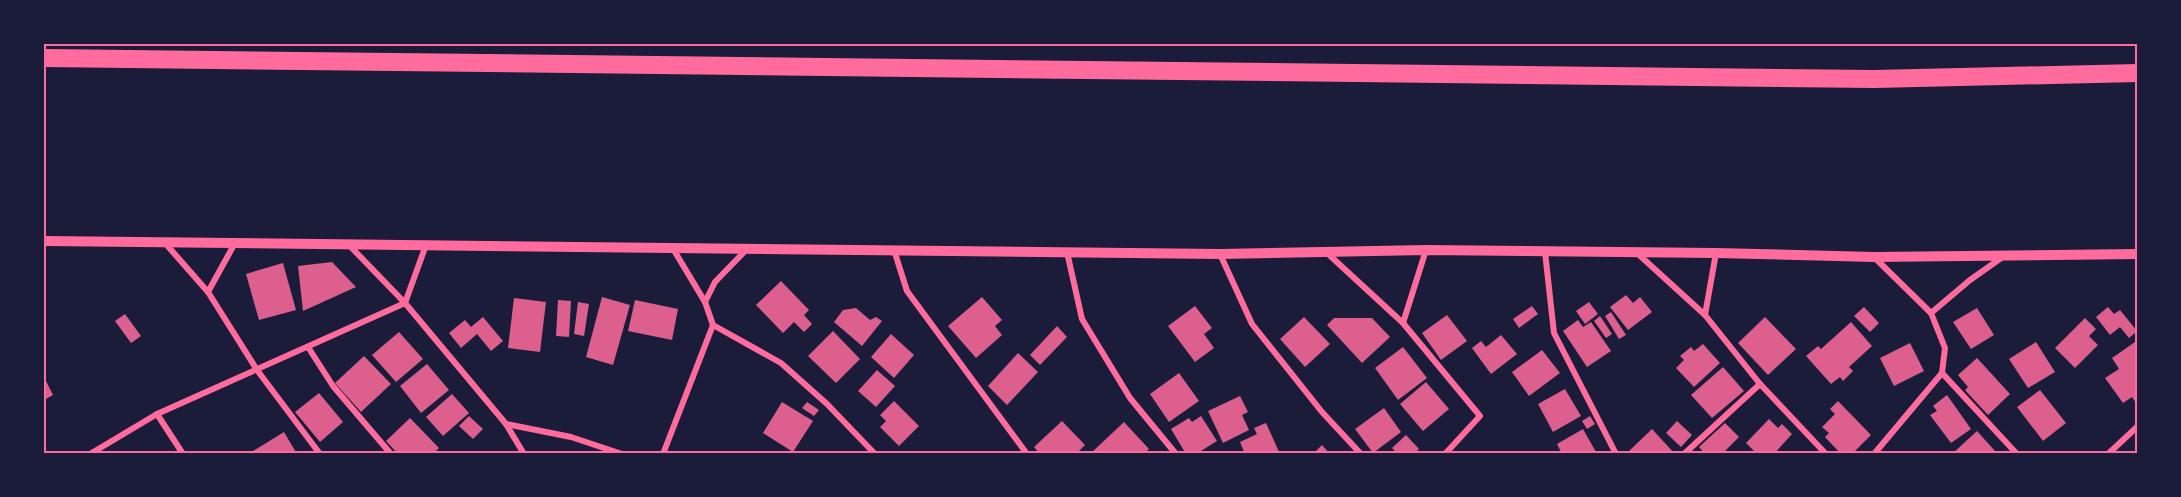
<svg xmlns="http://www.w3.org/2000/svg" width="2181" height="497" viewBox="0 0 2181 497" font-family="'PT Sans',sans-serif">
  <rect width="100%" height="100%" fill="#1b1b3a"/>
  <g fill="#dd5f8e">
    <polygon points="332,262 356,287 303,311 298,266"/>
    <polygon points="283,263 296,310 259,320 246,274"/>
    <polygon points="781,281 809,310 804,315 812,324 804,332 794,322 783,333 756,305"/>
    <polygon points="1626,295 1633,303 1640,297 1652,312 1628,330 1610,307"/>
    <polygon points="602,297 630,305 613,365 586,357"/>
    <polygon points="982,297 1002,320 995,326 1002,335 976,358 948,326"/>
    <polygon points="514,298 546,302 540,352 508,348"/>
    <polygon points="558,300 571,301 569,337 556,336"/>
    <polygon points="635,300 678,309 672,340 628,331"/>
    <polygon points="578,302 589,304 584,336 574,334"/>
    <polygon points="1589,302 1598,314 1585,324 1576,311"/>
    <polygon points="1195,306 1212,328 1204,334 1214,348 1195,362 1168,326"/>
    <polygon points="1532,306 1538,314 1519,328 1513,319"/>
    <polygon points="1864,307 1879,323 1870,332 1854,316"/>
    <polygon points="2108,307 2114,314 2120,310 2137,331 2129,338 2120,327 2110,335 2096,317"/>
    <polygon points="856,308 870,320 876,317 882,321 862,346 834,322 843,310"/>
    <polygon points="1977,308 1994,335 1971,349 1953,322"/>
    <polygon points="1611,312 1626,335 1619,339 1605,316"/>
    <polygon points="125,314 141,336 131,343 115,321"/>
    <polygon points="1447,315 1467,341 1441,360 1422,333"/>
    <polygon points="1600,316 1612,334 1606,338 1594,321"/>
    <polygon points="483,317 503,341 491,351 477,334 461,348 449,333 465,320 471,327"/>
    <polygon points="1304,317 1330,344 1305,367 1280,339"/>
    <polygon points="1765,317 1796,349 1768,375 1738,343"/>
    <polygon points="1334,318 1372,318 1390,337 1362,363 1327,325"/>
    <polygon points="2085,318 2096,329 2089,336 2098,345 2075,368 2055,348"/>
    <polygon points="1578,320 1583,327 1591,322 1611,351 1587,367 1563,331"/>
    <polygon points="1851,322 1872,346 1849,367 1853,371 1843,381 1840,377 1831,384 1806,356 1818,346 1821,349"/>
    <polygon points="1057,326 1067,337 1040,365 1030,355"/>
    <polygon points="833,331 860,359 836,383 808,356"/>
    <polygon points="399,332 423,359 396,382 372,355"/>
    <polygon points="891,334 914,355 894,378 871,357"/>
    <polygon points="1501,335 1517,354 1491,374 1472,348 1481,341 1486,347"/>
    <polygon points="2036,342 2055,372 2028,388 2009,359"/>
    <polygon points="2135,342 2138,345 2138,402 2136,403 2132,397 2123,403 2105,378 2119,369 2112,358"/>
    <polygon points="1910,343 1924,371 1894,386 1880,358"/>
    <polygon points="1703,344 1720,363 1694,387 1676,368 1684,360 1680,356 1691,347 1694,351"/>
    <polygon points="1403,347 1427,378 1398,400 1375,368"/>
    <polygon points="1542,350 1560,373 1529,396 1512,372"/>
    <polygon points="1018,353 1038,372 1007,405 988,386"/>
    <polygon points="364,356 391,384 361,412 335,383"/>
    <polygon points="1977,358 2010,394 1988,415 1965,390 1968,387 1958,375"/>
    <polygon points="427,364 449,390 421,413 400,386"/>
    <polygon points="1723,367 1744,391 1712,418 1691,395"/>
    <polygon points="877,370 895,386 876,407 858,391"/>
    <polygon points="1179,373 1199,401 1169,422 1150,394"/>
    <polygon points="44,377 53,395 44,400"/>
    <polygon points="1426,382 1449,409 1423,431 1400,404"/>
    <polygon points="1565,389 1581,416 1553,432 1538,404"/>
    <polygon points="2040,390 2066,423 2043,441 2017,407"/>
    <polygon points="319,393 343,422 320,442 295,412"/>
    <polygon points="452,394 469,413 443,436 426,417"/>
    <polygon points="1947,395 1971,429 1951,443 1930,415 1937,411 1933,406"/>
    <polygon points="1240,396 1248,412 1242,415 1249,430 1223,443 1208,411"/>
    <polygon points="894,401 919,426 899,446 880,427 886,421 880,415"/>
    <polygon points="1838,401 1871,435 1852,454 1841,454 1825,437 1829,433 1822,427 1835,414 1830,409"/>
    <polygon points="782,402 813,421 793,452 763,433"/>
    <polygon points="807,402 819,410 814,416 802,408"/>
    <polygon points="1384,408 1401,432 1373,453 1355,429"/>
    <polygon points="469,416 483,429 473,439 459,426"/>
    <polygon points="1201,416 1217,441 1196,454 1186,454 1171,429 1189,418 1192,422"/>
    <polygon points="1590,416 1595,424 1587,429 1582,421"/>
    <polygon points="410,418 439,448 433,454 398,454 386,441"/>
    <polygon points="1769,419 1778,428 1782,424 1792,434 1774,454 1757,454 1746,443"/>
    <polygon points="1062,421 1085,445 1076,454 1040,454 1034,447"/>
    <polygon points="1677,421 1692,435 1681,447 1666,433"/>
    <polygon points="1124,422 1149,449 1144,454 1090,454"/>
    <polygon points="1266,423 1280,454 1245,454 1240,442 1257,434 1254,428"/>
    <polygon points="1725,423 1739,437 1722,454 1705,454 1699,447"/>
    <polygon points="1583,429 1596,452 1562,454 1557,444"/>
    <polygon points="1652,429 1675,454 1630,454 1628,452"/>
    <polygon points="1977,431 1995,451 1992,454 1952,454"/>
    <polygon points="284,432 297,454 255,454 253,451"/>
    <polygon points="1406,435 1419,449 1414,454 1398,454 1392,448"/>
    <polygon points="1322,445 1330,454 1313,454"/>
  </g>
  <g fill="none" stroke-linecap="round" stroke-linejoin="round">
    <g stroke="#ff6b9d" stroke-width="6">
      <polyline points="165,243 208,292 257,370 320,454"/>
      <polyline points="349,245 405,303 506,424 524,454"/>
      <polyline points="672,247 705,302 713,325 781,363 827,404 875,454"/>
      <polyline points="894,250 907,291 1027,454"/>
      <polyline points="1067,252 1082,319 1130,398 1176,454"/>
      <polyline points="1326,252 1403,323 1480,416 1445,454"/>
      <polyline points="1545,252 1554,333 1616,454"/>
      <polyline points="1637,253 1705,315 1760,384 1826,454"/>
      <polyline points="1220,254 1252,324 1322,412 1361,454"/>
      <polyline points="1875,258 1931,313 1945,348 1942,373 2017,454"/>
      <polyline points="208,292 235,243"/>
      <polyline points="705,302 715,282 747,249"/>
      <polyline points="1931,313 1970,280 2004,256"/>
      <polyline points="1705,315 1716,253"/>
      <polyline points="1403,323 1426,250"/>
      <polyline points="308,347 333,386 391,454"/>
      <polyline points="157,414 183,454"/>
      <polyline points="506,424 571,437 622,454"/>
      <polyline points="90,454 157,414 405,303 426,245"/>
      <polyline points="663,454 713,325"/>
      <polyline points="1684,454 1760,384"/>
      <polyline points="1874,454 1942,373"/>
      <polyline points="2108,454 2138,426"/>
    </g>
    <polyline stroke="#ff6b9d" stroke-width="10" points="44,241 1220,254 1426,250 1716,253 1874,257 2138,254"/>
    <polyline stroke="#ff6b9d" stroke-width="18" points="44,58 1875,79 2138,73"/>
  </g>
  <rect width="2181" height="497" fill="none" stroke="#1b1b3a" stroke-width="90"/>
  <rect x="45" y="45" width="2091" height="407" fill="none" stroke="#ff6b9d" stroke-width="2"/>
</svg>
